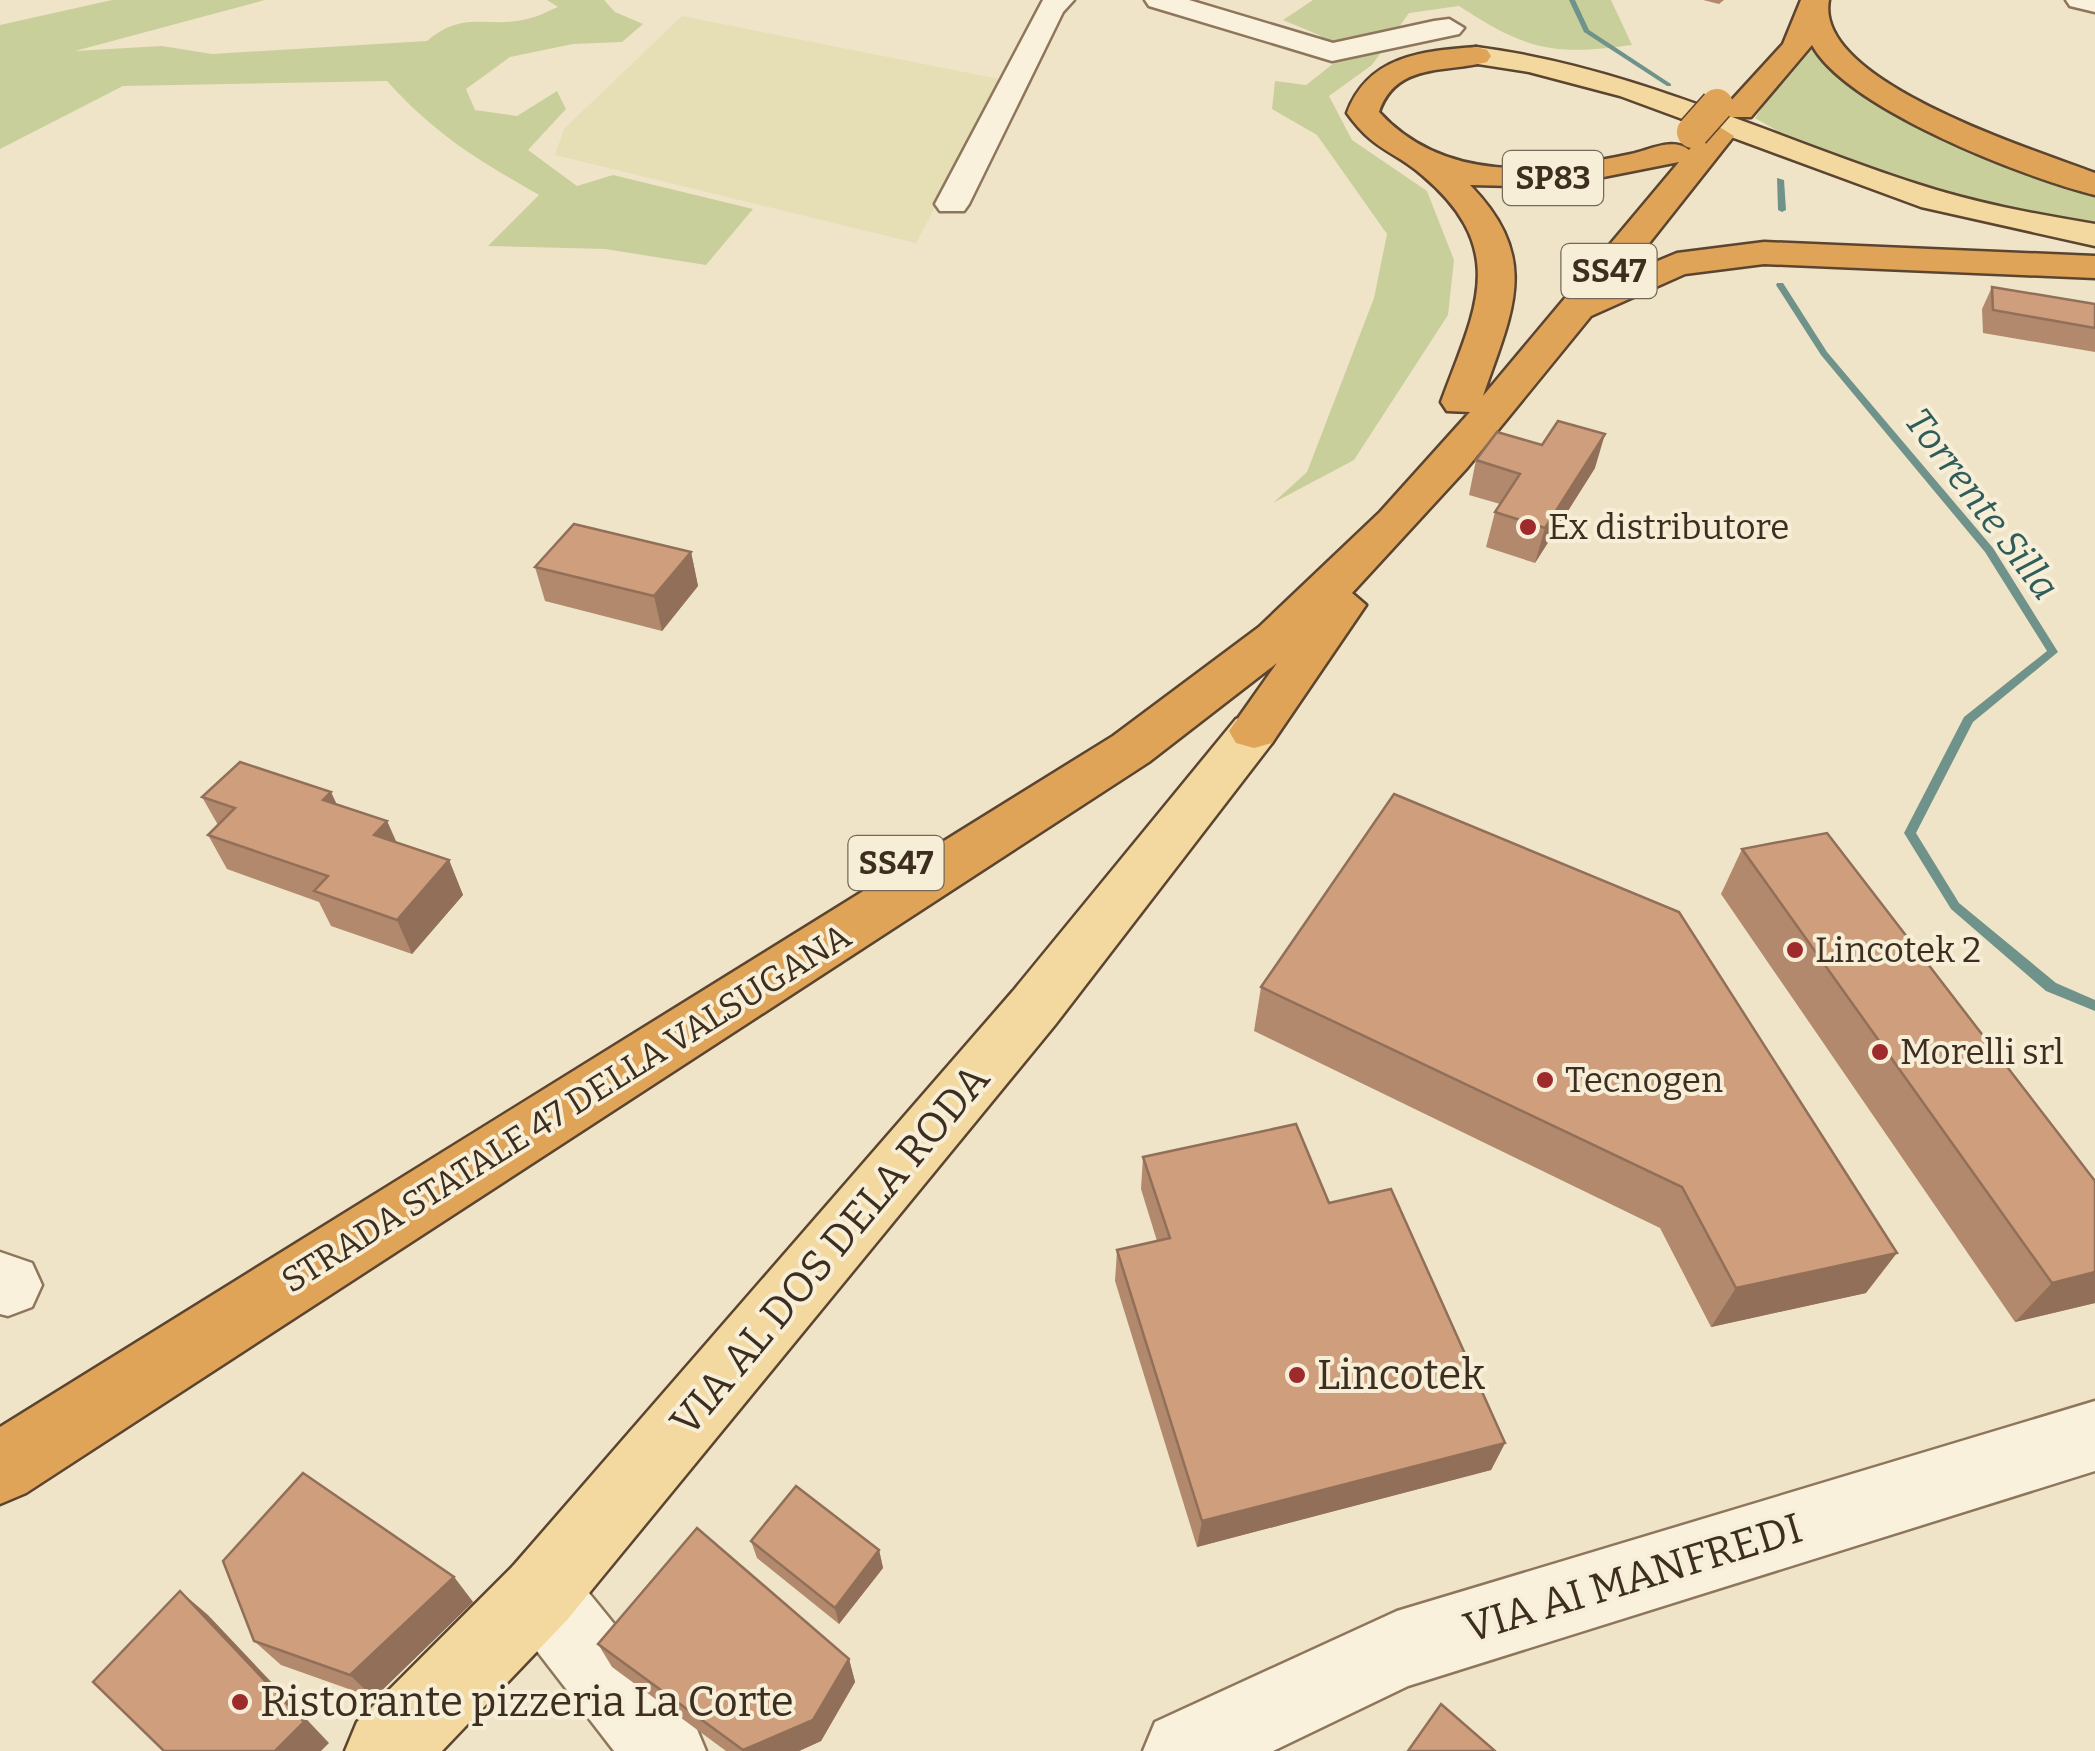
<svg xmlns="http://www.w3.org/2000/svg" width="2095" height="1751" viewBox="0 0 2095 1751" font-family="Bitter,serif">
  <rect width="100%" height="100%" fill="#f0e4c8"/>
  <polygon fill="#e6deb5" points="682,16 1004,80 916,243 555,155 564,129"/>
  <g fill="#c9cf9b">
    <path d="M 112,0 L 265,0 L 75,51 L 162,46 L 212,54 L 427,41 C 465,9 486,29 527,19 C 538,17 548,11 558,7 L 547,0 L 604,0 L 615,12 L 643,24 L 622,42 L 573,44 L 510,57 L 466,89 L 475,110 L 517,116 L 557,91 L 566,109 L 528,150 L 577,186 L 613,175 L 753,209 L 706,265 L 605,249 L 488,246 L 539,195 C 475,158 437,136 387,81 L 123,86 L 0,149 L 0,25 Z"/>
    <path d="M 1313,0 L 1611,0 L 1632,45 C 1553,56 1526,50 1459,6 L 1409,13 L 1372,65 L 1329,96 L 1352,140 L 1427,191 L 1454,260 L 1448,315 L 1354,460 L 1273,503 L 1307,472 L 1374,298 L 1387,234 L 1317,135 L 1272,109 L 1275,81 L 1306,85 L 1343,56 L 1319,35 L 1283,20 Z"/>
    <path d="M 1807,42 L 1814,43 L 1831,65 L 2095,190 L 2095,228 C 1979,206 1857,180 1755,118 Z"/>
  </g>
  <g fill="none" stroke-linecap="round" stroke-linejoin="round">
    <g fill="#6f938a" fill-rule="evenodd">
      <polygon points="1569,0 1575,0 1589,30 1671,84 1671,86 1667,86 1584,32"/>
      <polygon points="1777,178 1784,180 1786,210 1782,212 1778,210"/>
      <polygon points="1777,283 1783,283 1827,352 1993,548 2058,652 1973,722 1916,833 1959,903 2056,983 2095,1000 2095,1011 2046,991 1951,909 1904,833 1964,717 2047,651 1985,552 1821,355 1776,285"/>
    </g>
    <g stroke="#8d765c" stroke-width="5">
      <g id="minor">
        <polygon points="1043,0 1074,0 1063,12 969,204 964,211 940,211 935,204"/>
        <polygon points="1145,0 1189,0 1333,43 1434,21 1449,19 1464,28 1459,34 1332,61 1149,6"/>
        <polygon points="2066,0 2095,0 2095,12 2070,6"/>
        <polygon points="0,1252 32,1263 42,1285 32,1307 8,1316 0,1314"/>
        <polygon points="2095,1401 2095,1471 1408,1686 1273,1751 1143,1751 1155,1722 1397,1611"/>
        <polygon points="540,1555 567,1566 694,1722 706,1751 614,1751 513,1620 502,1593 513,1566"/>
      </g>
    </g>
    <g stroke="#5b4430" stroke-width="5">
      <g id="major">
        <path d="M 1476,47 C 1632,67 1769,136 1917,184 C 1975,203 2035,214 2095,224 L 2095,246 L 1921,207 L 1620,96 L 1529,72 L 1465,62 L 1461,56 L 1465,50 Z"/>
        <polygon points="1254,714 1272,719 1279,731 1272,743 1055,1025 567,1620 442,1751 345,1751 357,1722 513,1566 1013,991 1236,719"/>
      </g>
    </g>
    <g stroke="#5b4430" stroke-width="5">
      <g id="highway">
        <path d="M 1801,0 L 1829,0 C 1813,82 2036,150 2095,173 L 2095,195 C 2025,178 1846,108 1812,45 L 1751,117 L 1729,117 L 1724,110 L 1729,103 L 1783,44 Z"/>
        <path d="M 1476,47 L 1487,50 L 1491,56 L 1487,62 C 1445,73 1396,62 1379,112 C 1445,184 1543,173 1631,154 C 1650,150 1673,137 1689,150 L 1706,129 L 1718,126 L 1734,136 L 1624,275 L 1677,253 L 1764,242 L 2095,256 L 2095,278 L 1764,264 L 1685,274 L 1591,316 L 1467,468 L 1352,593 L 1366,605 L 1272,743 L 1254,748 L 1236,743 L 1229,731 L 1277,663 L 1149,762 L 26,1493 L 0,1504 L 0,1427 L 1113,736 L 1259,627 L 1380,512 L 1470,412 L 1447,411 L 1441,402 C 1475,310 1511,250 1422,175 C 1393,150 1374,151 1347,113 C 1368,56 1422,51 1476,47 ZM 1679,162 L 1483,396 C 1512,311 1542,259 1470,185 L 1553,187 Z"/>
      </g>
    </g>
    <use href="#minor" fill="#faf1dc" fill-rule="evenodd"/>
    <use href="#major" fill="#f3d9a0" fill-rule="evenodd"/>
    <use href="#highway" fill="#e0a458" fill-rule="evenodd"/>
    <g stroke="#5b4430" stroke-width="35" stroke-linecap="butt">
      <polyline id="highway-bridge" points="1693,132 1717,105"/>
    </g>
    <use href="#highway-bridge" stroke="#e0a458" stroke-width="32"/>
  </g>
  <g fill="#b2896c">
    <polygon points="1703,0 1724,0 1719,4"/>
    <polygon points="1992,287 2095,304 2095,352 1983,333 1982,309"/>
    <polygon points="1476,460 1595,468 1535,563 1486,547 1495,512 1500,504 1469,495"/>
    <polygon points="691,552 698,586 662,631 545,601 535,567"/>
    <polygon points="1394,794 1866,1293 1711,1327 1660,1228 1254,1031 1261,987"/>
    <polygon points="202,797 337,805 387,821 397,843 449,860 463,895 412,954 331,926 319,902 227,869 208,835 218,825"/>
    <polygon points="1742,849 2095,1303 2015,1322 1721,894"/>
    <polygon points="1143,1157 1329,1203 1505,1443 1491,1470 1197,1547 1115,1281 1117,1250 1157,1241 1141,1189"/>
    <polygon points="751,1541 879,1550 883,1568 839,1624 757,1558"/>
    <polygon points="454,1577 473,1602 374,1698 281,1665 254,1641"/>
    <polygon points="598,1644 849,1659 855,1682 821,1741 799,1751 726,1751 612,1667"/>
  </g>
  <g fill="#916f58">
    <polygon points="1605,434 1595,468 1535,563 1545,528"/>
    <polygon points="691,552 698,586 662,631 654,596"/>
    <polygon points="331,792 347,826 323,800"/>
    <polygon points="387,821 402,856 374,835"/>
    <polygon points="449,860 463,895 412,954 397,920"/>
    <polygon points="1897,1253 1866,1293 1711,1327 1736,1288"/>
    <polygon points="2095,1272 2095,1303 2015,1322 2052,1283"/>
    <polygon points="1505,1443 1491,1470 1197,1547 1202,1521"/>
    <polygon points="879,1550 883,1568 839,1624 835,1608"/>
    <polygon points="454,1577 473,1602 374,1698 350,1675"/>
    <polygon points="180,1591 208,1615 329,1743 321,1751 275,1751"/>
    <polygon points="849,1659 855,1682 821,1741 799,1751 743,1751"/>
  </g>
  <g fill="#cf9f7d" stroke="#916f58" stroke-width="2.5">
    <polygon points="1992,287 2095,304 2095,328 1993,310"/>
    <polygon points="1558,421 1605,434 1545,528 1495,512 1520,474 1476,460 1497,432 1542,445"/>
    <polygon points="574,524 691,552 654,596 535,567"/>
    <polygon points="240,762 331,792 323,800 387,821 374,835 449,860 397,920 314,891 328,876 208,835 235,808 202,797"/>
    <polygon points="1394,794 1679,912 1897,1253 1736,1288 1682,1187 1261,987"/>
    <polygon points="1827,833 2095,1181 2095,1272 2052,1283 1742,849"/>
    <polygon points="1296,1124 1329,1203 1391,1189 1505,1443 1202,1521 1117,1250 1170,1238 1143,1157"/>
    <polygon points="303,1473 454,1577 350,1675 254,1641 223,1561"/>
    <polygon points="796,1486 879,1550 835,1608 751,1541"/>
    <polygon points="697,1528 849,1659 813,1720 743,1750 598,1644"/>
    <polygon points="180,1591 304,1722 275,1751 164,1751 93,1682"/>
    <polygon points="1441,1704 1495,1751 1408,1751"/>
  </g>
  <g fill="#9e2a2b" stroke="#f7eed8" stroke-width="4">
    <circle cx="1528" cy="527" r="10"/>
    <circle cx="1795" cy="950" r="10"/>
    <circle cx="1880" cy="1052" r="10"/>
    <circle cx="1545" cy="1080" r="10"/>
    <circle cx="1297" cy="1375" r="10"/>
    <circle cx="240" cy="1702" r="10"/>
  </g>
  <g text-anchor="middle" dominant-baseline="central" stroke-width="8" stroke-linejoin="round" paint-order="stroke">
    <g fill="#f7eed8" stroke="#756857" stroke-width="2.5">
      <rect x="1503" y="151" width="100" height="54" rx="8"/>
      <rect x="1561.5" y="244" width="95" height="54" rx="8"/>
      <rect x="848.5" y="836" width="95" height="54" rx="8"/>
    </g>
    <g font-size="32" font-weight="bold" fill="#3d2e20">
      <text x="1553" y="178">SP83</text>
      <text x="1609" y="271">SS47</text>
      <text x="896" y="863">SS47</text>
    </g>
    <g font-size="35" fill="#3d2e20" stroke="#f7eed8" text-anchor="start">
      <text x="1548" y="527">Ex distributore</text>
      <text x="1815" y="950">Lincotek 2</text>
      <text x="1900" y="1052">Morelli srl</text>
      <text x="1565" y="1080">Tecnogen</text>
    </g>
    <g font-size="35" fill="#3d2e20" stroke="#f7eed8">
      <text transform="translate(566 1108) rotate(-32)">STRADA STATALE 47 DELLA VALSUGANA</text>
    </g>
    <g font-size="38" font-style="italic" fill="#2f5d5a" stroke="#f7eed8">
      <text transform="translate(1982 504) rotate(53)">Torrente Silla</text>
    </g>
    <g font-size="42" fill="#3d2e20" stroke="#f7eed8">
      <text transform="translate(830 1250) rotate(-50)">VIA AL DOS DELA RODA</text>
      <text transform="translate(1633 1578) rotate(-17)">VIA AI MANFREDI</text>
    </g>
    <g font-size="42" fill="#3d2e20" stroke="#f7eed8" text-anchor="start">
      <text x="1317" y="1375">Lincotek</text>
      <text x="260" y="1702">Ristorante pizzeria La Corte</text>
    </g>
  </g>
</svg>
